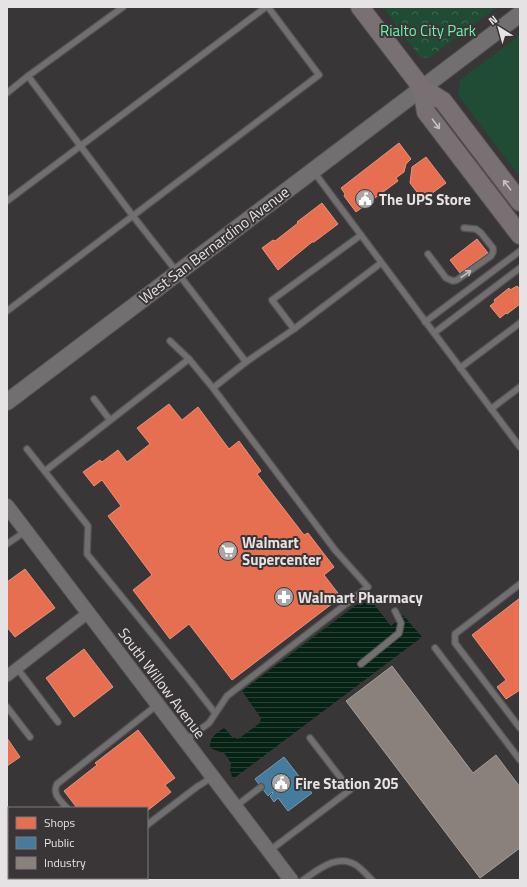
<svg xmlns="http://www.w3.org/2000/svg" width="527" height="887" viewBox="0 0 527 887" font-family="'Titillium Web',sans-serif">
  <defs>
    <pattern id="park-crowns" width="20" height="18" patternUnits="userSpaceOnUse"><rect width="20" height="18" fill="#204c35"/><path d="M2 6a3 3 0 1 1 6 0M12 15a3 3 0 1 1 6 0" fill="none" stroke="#406652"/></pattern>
    <pattern id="water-rules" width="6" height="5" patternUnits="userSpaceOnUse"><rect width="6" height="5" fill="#052214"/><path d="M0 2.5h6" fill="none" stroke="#294236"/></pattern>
  </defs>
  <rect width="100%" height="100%" fill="#393637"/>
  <polygon fill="#204c35" points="520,35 520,177 458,95 460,80"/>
  <polygon fill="url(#park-crowns)" points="383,7 497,7 429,58 420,57"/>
  <path fill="url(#water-rules)" d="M 369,598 L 391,626 L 403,615 L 422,637 L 233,779 L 230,770 L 231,763 L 225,754 L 210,748 C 209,738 216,733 224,728 L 232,737 L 238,739 L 260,723 L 261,718 L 242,691 L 356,605 Z"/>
  <g fill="#e76f51" stroke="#e7927d">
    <polygon points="399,143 411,159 406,164 404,172 396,178 398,181 356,212 344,196 345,194 341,188"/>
    <polygon points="426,157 446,183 423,200 410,183 412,167"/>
    <polygon points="322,203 338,224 314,242 312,242 278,270 262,248 273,240 275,241 298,223 297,222"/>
    <polygon points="477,239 488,253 460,273 450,260"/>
    <polygon points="517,286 520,289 520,304 507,314 506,313 500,318 490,306 495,302 494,300 509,288 510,290"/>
    <polygon points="169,404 182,420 198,407 229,449 239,441 261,471 257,474 304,535 308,533 334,567 324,575 341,597 232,680 189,624 170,639 133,590 152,575 108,516 121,506 102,480 94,486 83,472 100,460 102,462 118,450 127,462 150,444 137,428"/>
    <polygon points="25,569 55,608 15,637 7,627 7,582"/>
    <polygon points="520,598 520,690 506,699 497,687 506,680 472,635"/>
    <polygon points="84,649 113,687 74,717 46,678"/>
    <polygon points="138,730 175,778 165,785 171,792 147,811 147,808 77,808 64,791 97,765 95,763"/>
    <polygon points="7,738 20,757 7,766"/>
  </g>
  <polygon fill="#457b9d" stroke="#759ab2" points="284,757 312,793 288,811 278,798 274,802 270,796 273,793 272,792 268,796 255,779"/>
  <polygon fill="#8a817c" stroke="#a69e9b" points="392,666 473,773 496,755 520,787 520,848 480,878 346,701"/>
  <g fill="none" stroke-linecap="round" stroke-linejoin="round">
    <g stroke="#052214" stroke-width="3">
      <polyline points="7,866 9,866"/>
      <polyline points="88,878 102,880"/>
    </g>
    <g stroke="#545252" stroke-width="8">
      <g id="service">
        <polyline points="28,76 123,7"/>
        <polyline points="7,93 28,76 133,216 177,272 246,362"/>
        <polyline points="314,172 434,333 520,447"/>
        <polyline points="7,201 266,7"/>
        <polyline points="428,254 446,278 453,281 457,280 491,256 493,252 493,248 481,233 476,229 464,228"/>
        <polyline points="7,311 319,75 268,7"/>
        <polyline points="425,322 520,251"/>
        <polyline points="294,329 272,300 361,235"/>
        <polyline points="434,333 520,268"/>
        <polyline points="170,341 189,359 213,388"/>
        <polyline points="460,368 520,323"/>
        <polyline points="94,399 110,420"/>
        <polyline points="491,409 520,387"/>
        <polyline points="27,449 88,526 87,554 191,682 215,713"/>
        <polyline points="45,471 189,359"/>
        <polyline points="7,544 26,531"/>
        <polyline points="520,584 455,634 455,643 520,728"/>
        <polyline points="435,648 520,760"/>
        <polyline points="361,664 399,633 401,623 395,611"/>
        <polyline points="17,668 58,722"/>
        <polyline points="7,707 30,737"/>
        <polyline points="186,740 209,723 227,696 368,587 335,550 213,388 246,362 294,329 381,263"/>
        <polyline points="236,806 261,787"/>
        <path d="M 67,808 C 60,800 52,794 57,784 L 157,705"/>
        <polyline points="147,825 198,786 200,785 212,777"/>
        <polyline points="269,851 350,790 310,738"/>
        <path d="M 303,880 C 318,870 337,853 356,865 C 362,869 367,875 372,880"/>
      </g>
    </g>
    <g stroke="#545252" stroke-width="13">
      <polyline id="minor" points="7,676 88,613"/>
    </g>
    <g stroke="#545252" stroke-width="16">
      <polyline id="tertiary" points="7,506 291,880"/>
    </g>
    <g stroke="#545252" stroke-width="18">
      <polyline id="secondary" points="7,402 520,14"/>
    </g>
    <g stroke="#545252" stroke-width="20">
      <g id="primary">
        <polyline points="360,7 422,88 443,101 520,202"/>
        <polyline points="422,88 426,112 520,235"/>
      </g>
    </g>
    <use href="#service" stroke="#716f70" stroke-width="5.5"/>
    <use href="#minor" stroke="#716f70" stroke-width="11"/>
    <use href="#tertiary" stroke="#716f70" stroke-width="14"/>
    <use href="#secondary" stroke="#716f70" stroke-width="16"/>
    <use href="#primary" stroke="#797074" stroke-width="18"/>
  </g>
  <defs><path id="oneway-shaft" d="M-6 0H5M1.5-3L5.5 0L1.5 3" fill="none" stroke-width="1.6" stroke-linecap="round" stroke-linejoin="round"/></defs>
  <g stroke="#c5c0c2">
    <use href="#oneway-shaft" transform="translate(436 124) rotate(53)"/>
    <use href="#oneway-shaft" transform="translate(507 185) rotate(-127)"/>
  </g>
  <use stroke="#c3c0c1" href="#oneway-shaft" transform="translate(466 274) rotate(-35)"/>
  <defs>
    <g id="civic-disc" transform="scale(1)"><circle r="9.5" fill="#a9a6a7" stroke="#3a3537"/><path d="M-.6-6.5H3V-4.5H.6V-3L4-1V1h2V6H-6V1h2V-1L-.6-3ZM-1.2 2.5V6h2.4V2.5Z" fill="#fff"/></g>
    <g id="supermarket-disc" transform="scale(1)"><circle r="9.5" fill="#a9a6a7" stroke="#3a3537"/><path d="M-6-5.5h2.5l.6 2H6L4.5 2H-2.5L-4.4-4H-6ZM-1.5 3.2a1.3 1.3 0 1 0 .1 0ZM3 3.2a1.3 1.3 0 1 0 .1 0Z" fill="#fff"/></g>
    <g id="pharmacy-disc" transform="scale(1)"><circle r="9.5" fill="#a9a6a7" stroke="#3a3537"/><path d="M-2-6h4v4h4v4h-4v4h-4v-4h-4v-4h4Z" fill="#fff"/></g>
  </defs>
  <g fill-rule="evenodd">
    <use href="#civic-disc" x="365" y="199"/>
    <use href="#supermarket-disc" x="228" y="551"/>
    <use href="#pharmacy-disc" x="284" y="597"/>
    <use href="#civic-disc" x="281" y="783"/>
  </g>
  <g text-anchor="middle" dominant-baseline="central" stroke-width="4" stroke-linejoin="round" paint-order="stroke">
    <g font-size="15" fill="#6bf3ab" stroke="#3a3537">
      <text x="428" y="30">Rialto City Park</text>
    </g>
    <g font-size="15" font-weight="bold" fill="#e6e3e4" stroke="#3a3537" text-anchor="start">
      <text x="379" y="199">The UPS Store</text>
      <text x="242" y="542">Walmart<tspan x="242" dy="17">Supercenter</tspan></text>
      <text x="298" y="597">Walmart Pharmacy</text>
      <text x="295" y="783">Fire Station 205</text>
    </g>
    <g font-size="15" fill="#e6e3e4" stroke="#3a3537">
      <text transform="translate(214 245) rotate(-37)">West San Bernardino Avenue</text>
      <text transform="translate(162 683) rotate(53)">South Willow Avenue</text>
    </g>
  </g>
  <rect width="527" height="887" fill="none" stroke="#e6e3e4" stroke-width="16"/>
  <rect x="8" y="807" width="140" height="72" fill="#3a3537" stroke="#7f7b7c"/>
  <rect x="16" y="817" width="20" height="12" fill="#e76f51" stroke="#7f7b7c"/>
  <text x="44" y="827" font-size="12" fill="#e6e3e4">Shops</text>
  <rect x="16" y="837" width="20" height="12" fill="#457b9d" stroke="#7f7b7c"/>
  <text x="44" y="847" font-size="12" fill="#e6e3e4">Public</text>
  <rect x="16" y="857" width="20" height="12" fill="#8a817c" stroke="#7f7b7c"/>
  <text x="44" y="867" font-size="12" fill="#e6e3e4">Industry</text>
  <g transform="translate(499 28) rotate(323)" stroke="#3a3537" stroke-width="3" paint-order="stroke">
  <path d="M0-3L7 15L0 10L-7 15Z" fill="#e6e3e4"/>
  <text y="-6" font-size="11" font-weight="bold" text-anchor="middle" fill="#e6e3e4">N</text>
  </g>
</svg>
